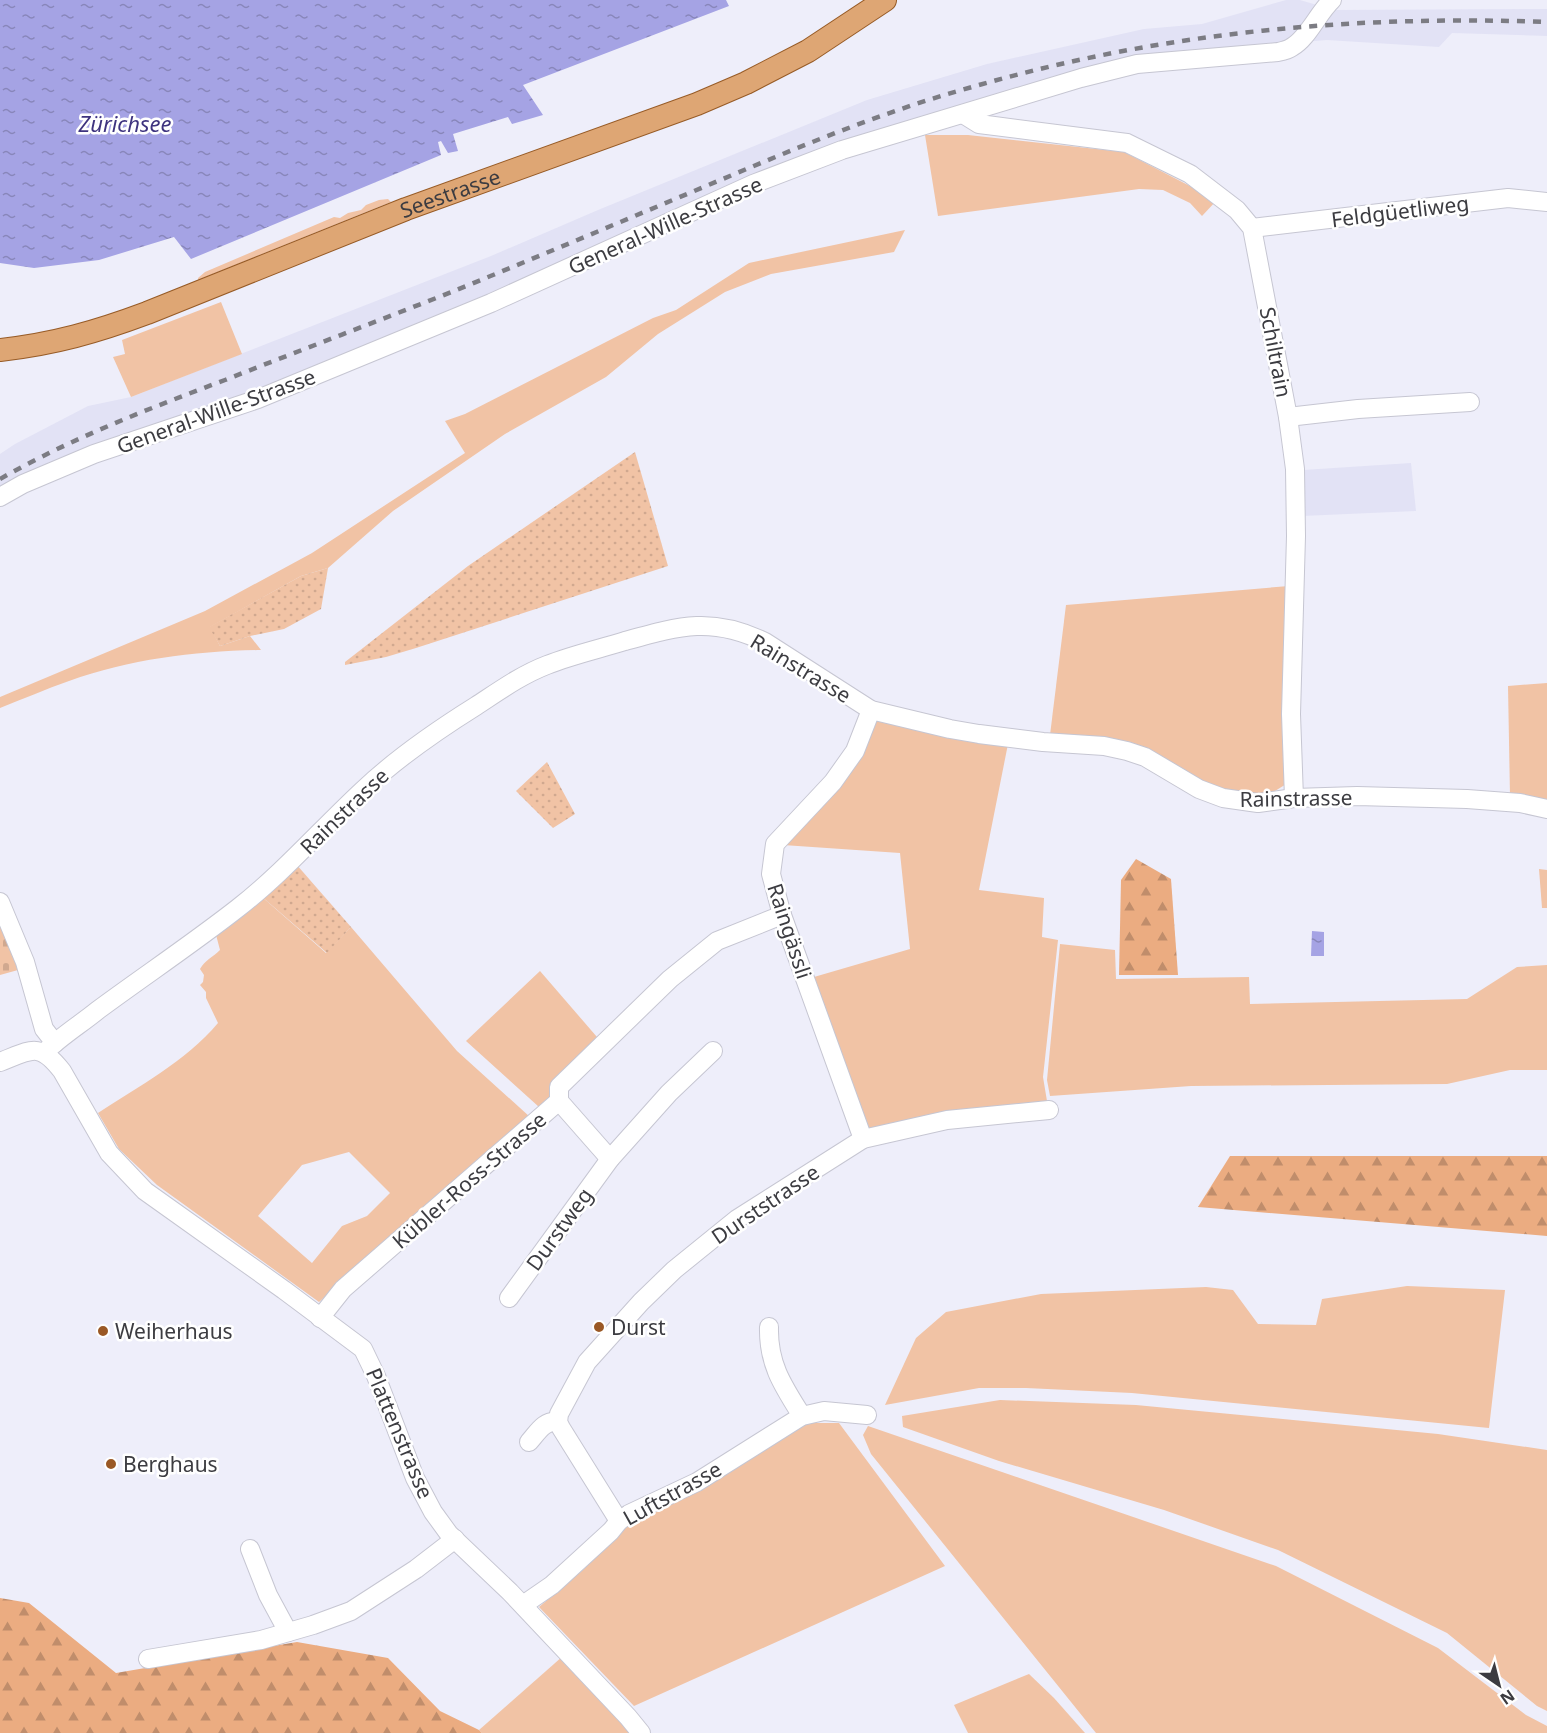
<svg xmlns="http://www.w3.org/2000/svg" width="1547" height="1733" viewBox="0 0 1547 1733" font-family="'Noto Sans',sans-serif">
  <defs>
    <pattern id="forest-firs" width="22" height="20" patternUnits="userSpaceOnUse" patternTransform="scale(1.5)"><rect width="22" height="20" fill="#ebac81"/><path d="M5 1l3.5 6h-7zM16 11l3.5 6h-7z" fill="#c08d6b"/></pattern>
    <pattern id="cemetery-stones" width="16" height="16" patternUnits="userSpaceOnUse" patternTransform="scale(1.5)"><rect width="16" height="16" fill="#f1c3a5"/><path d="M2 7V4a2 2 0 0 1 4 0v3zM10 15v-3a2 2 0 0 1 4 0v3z" fill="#d0a88f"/></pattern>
    <pattern id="park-dots" width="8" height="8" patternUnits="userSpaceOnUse" patternTransform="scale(1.5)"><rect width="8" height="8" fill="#f1c3a5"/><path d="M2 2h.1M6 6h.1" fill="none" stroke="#d0a88f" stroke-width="1.8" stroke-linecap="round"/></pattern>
    <pattern id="water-ripples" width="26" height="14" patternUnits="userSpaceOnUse" patternTransform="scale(1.5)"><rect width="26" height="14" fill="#a5a3e4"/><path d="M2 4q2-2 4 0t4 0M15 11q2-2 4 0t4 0" fill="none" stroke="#8886ba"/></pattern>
  </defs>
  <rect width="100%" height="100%" fill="#eeeefa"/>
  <g fill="#e2e2f5">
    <polygon points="1286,0 1300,0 1334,10 1547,9 1547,36 1452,33 1439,47 1327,40 1158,54 1089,66 945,111 542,271 240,399 0,489 0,454 15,444 88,406 131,397 491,256 598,210 867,100 987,64 1144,29 1202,24"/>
    <polygon points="1411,463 1416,511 1302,516 1303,470"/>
  </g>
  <g fill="#f1c3a5" fill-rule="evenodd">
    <polygon points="925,135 968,135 1124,152 1217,200 1202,216 1190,203 1163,190 1139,189 938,216"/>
    <polygon points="388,199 391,202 198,280 198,278 205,272 334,217 340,218 348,213 361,210 366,205 379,200"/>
    <path d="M 905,230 L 894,252 L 771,274 L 725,292 L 658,334 L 606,377 L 505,434 L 393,511 L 328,568 L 301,576 L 210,627 L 220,646 L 250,636 L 261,650 C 196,651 131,659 69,681 C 46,689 23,699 0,708 L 0,697 L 205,611 L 312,553 L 465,453 L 445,421 L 465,414 L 653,318 L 676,310 L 749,263 Z"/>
    <polygon points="221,302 242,354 131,397 113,357 125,354 122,340"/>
    <polygon points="1289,586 1288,783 1265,797 1223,791 1050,735 1066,605"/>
    <polygon points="1547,683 1547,803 1510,796 1508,686"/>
    <polygon points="875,717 1008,744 979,890 1044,898 1042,937 1058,940 1043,1077 1047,1101 948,1111 866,1133 814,977 910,949 900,853 783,845"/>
    <polygon points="1539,869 1547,870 1547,908 1542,908"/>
    <path d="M 261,896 L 326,953 L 351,927 L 457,1051 L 530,1117 L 319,1302 L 157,1185 L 119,1149 L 98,1113 C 139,1086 185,1062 218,1023 L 206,998 L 206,992 L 200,985 L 203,982 L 204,975 L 200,969 C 205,960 213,957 220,950 L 215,931 ZM 349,1152 L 390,1193 L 367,1216 L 342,1226 L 312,1263 L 258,1216 L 302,1165 Z"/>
    <polygon points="1060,944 1115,950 1116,979 1249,977 1250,1004 1467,999 1517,967 1547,965 1547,1070 1510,1070 1447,1084 1191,1086 1050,1096 1047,1080"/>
    <polygon points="540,971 597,1037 550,1085 549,1099 539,1107 466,1041"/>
    <polygon points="1407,1286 1505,1290 1489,1428 1132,1393 1026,1388 979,1388 885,1405 916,1338 946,1312 1041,1294 1206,1287 1233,1290 1258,1324 1316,1325 1322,1299"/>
    <polygon points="1000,1400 1136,1405 1438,1434 1547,1450 1547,1711 1537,1706 1447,1633 1278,1550 1164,1510 999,1461 903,1427 902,1416"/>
    <polygon points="809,1423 839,1423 945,1566 634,1706 539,1607 584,1569 628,1523"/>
    <polygon points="868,1426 1276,1566 1438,1648 1526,1715 1547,1726 1547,1733 1096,1733 871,1454 863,1435"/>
    <polygon points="563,1656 632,1733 482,1733 479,1730"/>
    <polygon points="1029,1674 1054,1698 1085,1733 968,1733 954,1705"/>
  </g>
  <g fill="url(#forest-firs)">
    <polygon points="1136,859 1171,879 1178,975 1119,975 1121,880"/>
    <polygon points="1230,1156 1547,1156 1547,1236 1198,1207"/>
    <polygon points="0,1598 29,1603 116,1673 297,1642 388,1658 440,1711 479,1730 482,1733 0,1733"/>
  </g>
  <polygon fill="url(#cemetery-stones)" points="0,917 18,970 0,975"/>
  <g fill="url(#park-dots)">
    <polygon points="635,452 668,566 416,648 386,657 345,665 345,662 468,566"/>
    <polygon points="328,568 321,609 284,629 250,636 220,646 209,627 301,576"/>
    <polygon points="547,762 575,814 553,828 516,791"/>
    <polygon points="296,864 351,927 327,953 261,896"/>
  </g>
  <g fill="url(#water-ripples)">
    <polygon points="0,0 726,0 729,6 523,85 543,115 512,124 508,117 453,134 458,151 448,153 441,141 438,142 441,155 191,259 174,237 99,260 34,268 0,263"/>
    <polygon points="1312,931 1324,932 1324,956 1311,956"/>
  </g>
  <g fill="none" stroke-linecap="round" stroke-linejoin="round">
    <g stroke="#c6c6d2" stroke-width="20">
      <g id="minor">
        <polyline points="963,114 979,124 1127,143 1190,174 1237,210 1252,228 1288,417 1295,469 1296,536 1291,714 1294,798"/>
        <polyline points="1252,228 1508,198 1547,202"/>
        <polyline points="1288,417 1358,409 1470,402"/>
        <path d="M 0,497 L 23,484 L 94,454 L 258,399 L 491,303 L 753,184 L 842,150 L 1081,78 L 1137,64 L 1278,52 C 1283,51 1288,50 1292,47 C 1308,38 1318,13 1332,0"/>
        <polyline points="0,902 25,962 44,1029 55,1043"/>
        <path d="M 45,1052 C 61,1036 81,1024 98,1010 C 144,976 192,944 238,908 C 283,873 321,829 363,790 C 398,757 436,731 476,706 C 499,691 521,675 547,665 C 572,655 599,649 625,641 C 679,626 712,616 765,642 L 871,710 L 950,729 L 979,734 L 1043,742 L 1104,746 L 1127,751 L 1145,757 L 1199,789 L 1223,798 L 1258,803 L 1294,798 L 1357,796 L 1467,799 L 1520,803 L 1547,809"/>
        <path d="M 0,1062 C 31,1050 39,1041 62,1071 L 109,1153 L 145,1191 L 284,1290 L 363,1349 L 376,1376 L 415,1478 L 433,1512 L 449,1534 L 510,1592 L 628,1717 L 641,1733"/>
        <polyline points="559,1101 610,1159"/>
        <polyline points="863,1139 782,915 771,874 775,844 833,782 855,751 871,710"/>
        <polyline points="509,1298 610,1159 669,1093 713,1051"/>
        <polyline points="320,1318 343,1289 559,1101 559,1087 670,979 717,941 782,915"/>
        <path d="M 769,1327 C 768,1364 783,1386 802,1416"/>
        <path d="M 529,1442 C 538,1432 544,1420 558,1422"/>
        <polyline points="619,1521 561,1428 558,1422 559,1414 587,1362 641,1302 674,1270 737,1219 863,1139 947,1120 1049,1110"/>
        <polyline points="250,1549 268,1595 288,1632"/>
        <polyline points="523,1605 552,1585 611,1531 619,1521 629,1514 697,1482 802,1416 824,1411 867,1415"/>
        <polyline points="148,1659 261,1640 313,1625 351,1611 416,1569 455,1539"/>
      </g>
    </g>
    <g stroke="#975b26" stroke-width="24">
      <g id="major">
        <path id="s1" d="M 0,350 C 54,344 96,332 147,313 L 406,209 L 697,104 L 746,83 L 808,51 L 885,0"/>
      </g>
    </g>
    <use href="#minor" stroke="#fff" stroke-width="18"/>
    <use href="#major" stroke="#dea674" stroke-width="22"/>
    <path stroke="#7c7c83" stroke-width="4.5" stroke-dasharray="8 8" stroke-linecap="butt" d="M 0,479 C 72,438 148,409 225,380 C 301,350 378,321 454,291 C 542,255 630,218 718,181 C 801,146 885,111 972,87 C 1163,32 1349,15 1547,22"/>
  </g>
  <g fill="#9a5825" stroke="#fff" stroke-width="2">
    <circle cx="599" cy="1327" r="6"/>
    <circle cx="103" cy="1331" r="6"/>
    <circle cx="111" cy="1464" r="6"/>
  </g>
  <g text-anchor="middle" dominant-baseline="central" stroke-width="5" stroke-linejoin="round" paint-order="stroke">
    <g font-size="21" fill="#3c3c41" stroke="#fff">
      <text stroke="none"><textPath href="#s1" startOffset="478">Seestrasse</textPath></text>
      <text transform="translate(1400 211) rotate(-7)">Feldgüetliweg</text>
      <text transform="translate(665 225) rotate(-24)">General-Wille-Strasse</text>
      <text transform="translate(1276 352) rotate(79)">Schiltrain</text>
      <text transform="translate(216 411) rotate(-20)">General-Wille-Strasse</text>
      <text transform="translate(801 668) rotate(31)">Rainstrasse</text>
      <text transform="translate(1296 798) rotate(-1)">Rainstrasse</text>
      <text transform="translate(344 811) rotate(-44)">Rainstrasse</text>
      <text transform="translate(790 931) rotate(72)">Raingässli</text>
      <text transform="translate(469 1180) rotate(-41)">Kübler-Ross-Strasse</text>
      <text transform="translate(765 1204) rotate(-34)">Durststrasse</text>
      <text transform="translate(559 1229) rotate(-54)">Durstweg</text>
      <text transform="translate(400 1433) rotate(67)">Plattenstrasse</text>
      <text transform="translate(672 1493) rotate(-29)">Luftstrasse</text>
    </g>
    <g font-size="21" fill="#3c3c41" stroke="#fff" text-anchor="start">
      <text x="611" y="1327">Durst</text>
      <text x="115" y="1331">Weiherhaus</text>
      <text x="123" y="1464">Berghaus</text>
    </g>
    <g font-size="22" font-style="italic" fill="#3e337f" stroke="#fff">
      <text x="125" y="123">Zürichsee</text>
    </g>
  </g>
  <g transform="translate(1499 1685) rotate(145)" stroke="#ffffff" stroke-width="4.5" paint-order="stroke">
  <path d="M0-4.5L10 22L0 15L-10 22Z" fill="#3c3c41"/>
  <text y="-9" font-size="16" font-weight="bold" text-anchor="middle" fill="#3c3c41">N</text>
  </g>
</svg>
